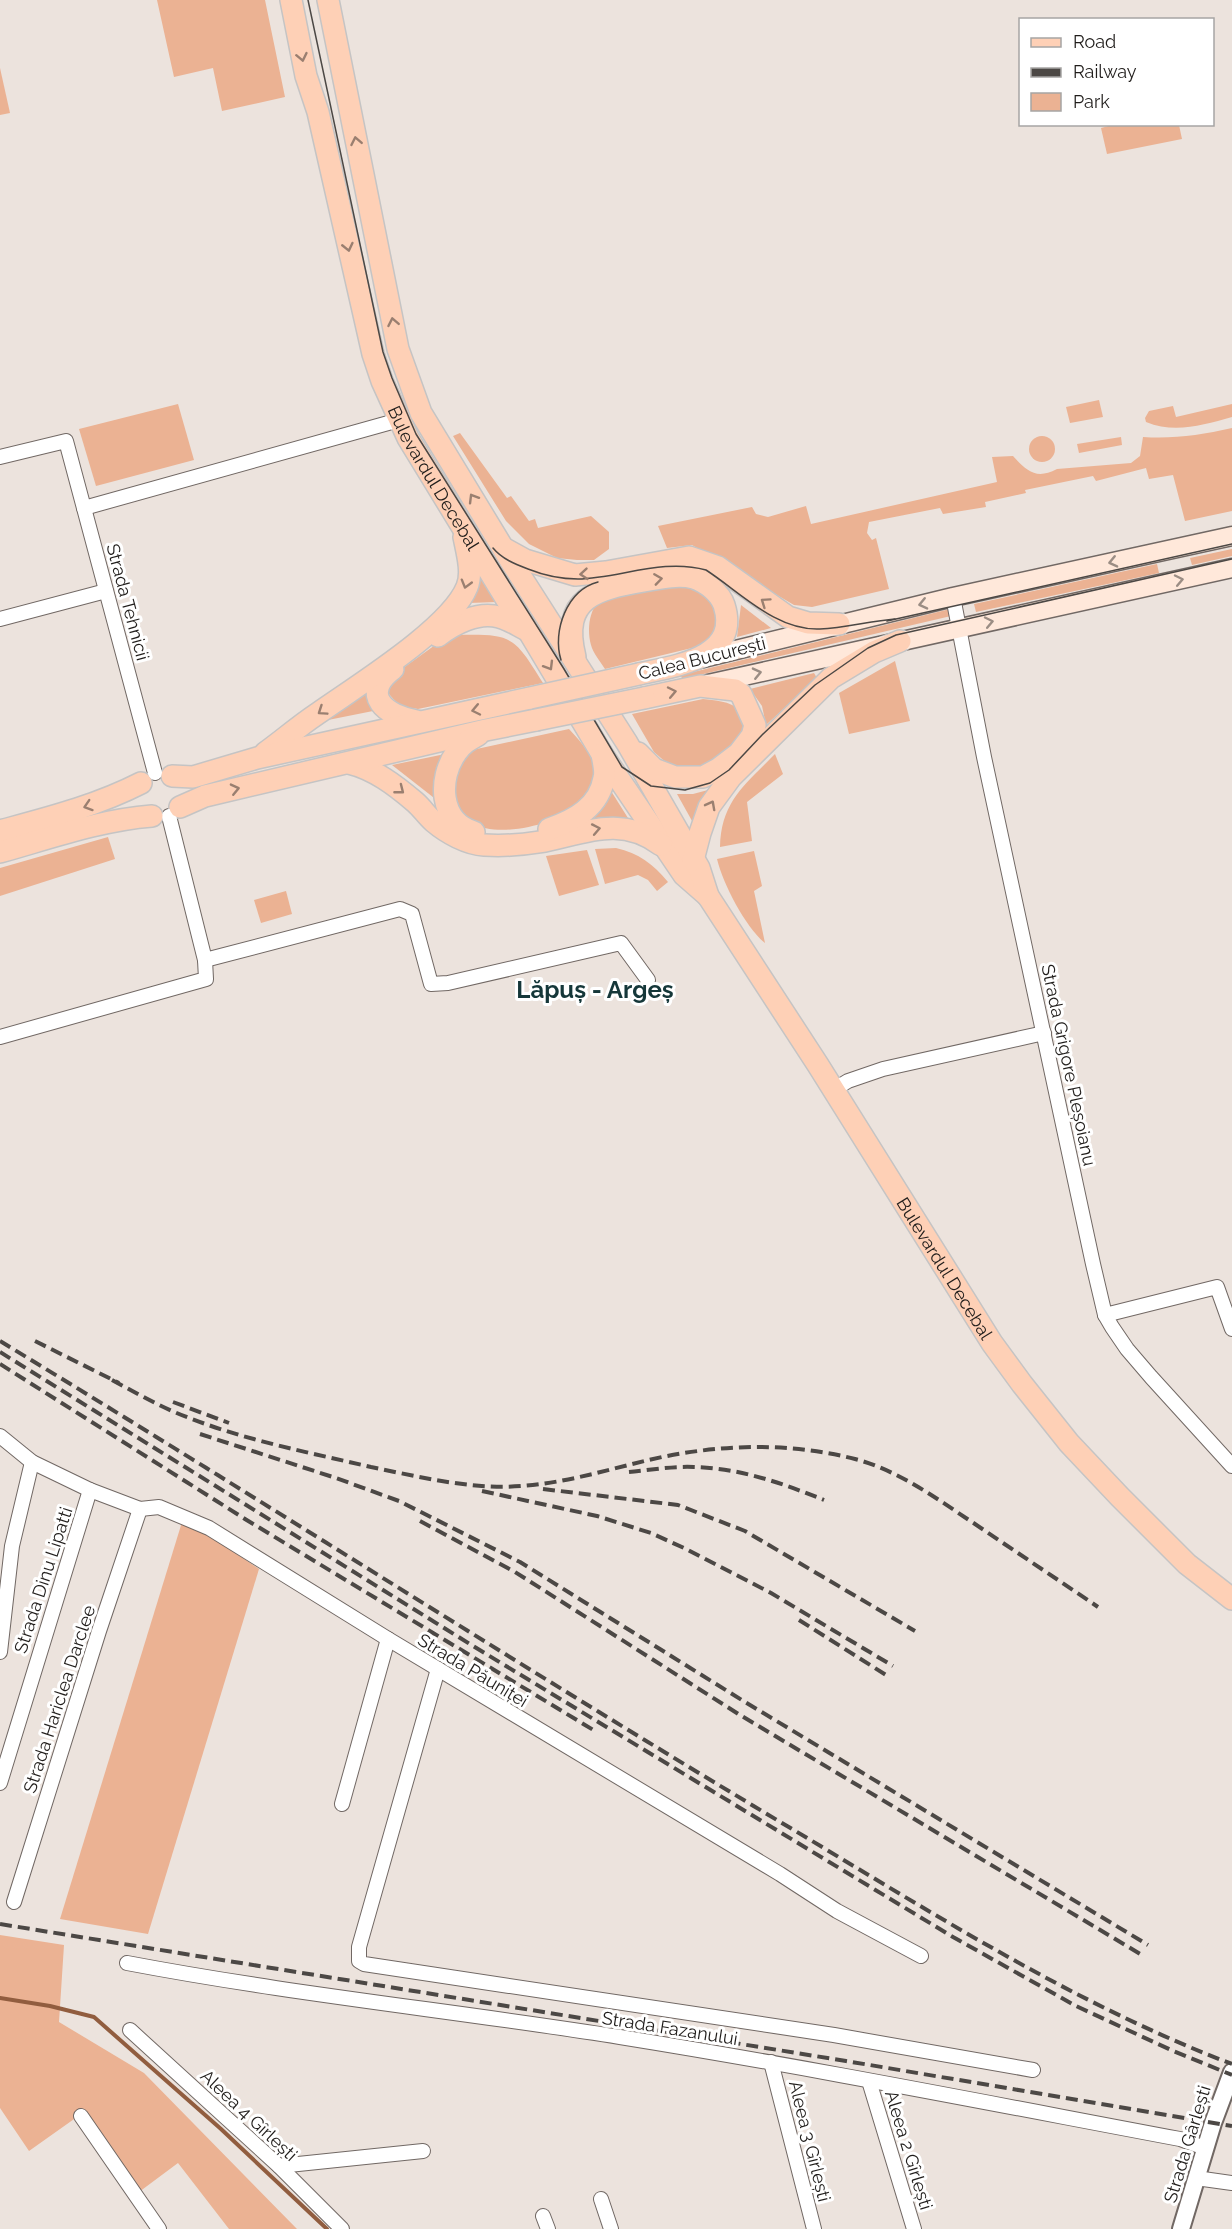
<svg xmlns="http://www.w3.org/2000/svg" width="1232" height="2229" viewBox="0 0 1232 2229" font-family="Raleway,sans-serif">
  <rect width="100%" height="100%" fill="#ece3dd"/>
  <g fill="#ebb293">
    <polygon points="157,0 265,0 285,97 222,111 213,68 174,77"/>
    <polygon points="0,68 10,113 0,115"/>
    <polygon points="1116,124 1179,125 1182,139 1107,154 1101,128"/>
    <polygon points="1099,400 1103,417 1070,423 1066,407"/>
    <polygon points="178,404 194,460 96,486 79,429"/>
    <path d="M 1232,404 L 1232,417 C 1203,425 1175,434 1146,422 L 1145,418 L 1149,411 L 1173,406 L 1176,417 Z"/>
    <path d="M 1232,428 L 1232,511 L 1185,521 L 1173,475 L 1149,479 L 1146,468 L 1096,481 L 1093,476 L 1025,490 L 1026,493 L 985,502 L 986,507 L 943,514 L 940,508 L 869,522 L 867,533 L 872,540 L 876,538 L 889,589 L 812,607 L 794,605 L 692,545 L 667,548 L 658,526 L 752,507 L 756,514 L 768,517 L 806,506 L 811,524 L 997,482 L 992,457 L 1013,456 C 1027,471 1036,480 1057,469 L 1131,463 L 1140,456 L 1143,437 C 1174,439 1201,435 1232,428 Z"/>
    <polygon points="460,433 507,498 511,496 529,521 535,519 538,528 591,516 609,532 609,549 594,560 577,560 557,558 529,544 506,521 453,436"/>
    <circle cx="1042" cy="449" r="13"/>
    <polygon points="1121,437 1122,445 1079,453 1077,444"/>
    <polygon points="1232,549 1232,556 1192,565 1190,558"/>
    <polygon points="1157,564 1159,573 976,612 974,604"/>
    <polygon points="481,576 497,602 469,603"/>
    <path d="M 681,586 L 696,589 L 709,599 L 717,614 L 715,630 L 709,641 L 692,648 L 605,669 C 600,661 593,653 591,645 C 586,626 590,600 611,594 C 631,588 661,588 681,586 Z"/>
    <polygon points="741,605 771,628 737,637"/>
    <polygon points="950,609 951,616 682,679 681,675"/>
    <path d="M 457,635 C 513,634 514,636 543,683 L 418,709 C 402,707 396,704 387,691 L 395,674 L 442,640 Z"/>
    <polygon points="895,661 910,721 849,734 839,693"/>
    <polygon points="814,673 817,678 766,725 762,706 750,689"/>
    <polygon points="368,689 373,711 313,723"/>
    <path d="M 703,699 C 728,702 743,702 745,731 L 718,763 L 676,771 L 654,752 L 632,714 Z"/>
    <path d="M 569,729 C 582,743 596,758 596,779 C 596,786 590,795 587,802 C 574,808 560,817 546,822 C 519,832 461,839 456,800 C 453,776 457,768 472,750 Z"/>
    <polygon points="445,754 438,801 392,765"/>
    <path d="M 775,754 L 783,774 L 747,802 L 752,841 L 720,847 C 721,801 746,784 775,754 Z"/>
    <polygon points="708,790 696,828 677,794 693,794"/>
    <polygon points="611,791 628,818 594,818 604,807"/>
    <polygon points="108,837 115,859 0,896 0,868"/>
    <path d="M 616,848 C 639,853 653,864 668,882 L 657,891 L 648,880 L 638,875 L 605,884 L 595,849 Z"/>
    <polygon points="587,850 599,885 559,896 546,856"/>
    <path d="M 754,851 L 762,886 L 754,891 L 765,943 C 746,928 723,884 717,859 Z"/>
    <polygon points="286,891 292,914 261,923 254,900"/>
    <polygon points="182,1522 195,1525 259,1569 148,1934 60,1919"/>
    <polygon points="0,1935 64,1945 59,2022 144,2073 297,2229 229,2229 178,2163 139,2192 84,2112 29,2151 0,2108"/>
  </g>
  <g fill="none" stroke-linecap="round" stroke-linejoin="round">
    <polyline stroke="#915d3f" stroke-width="4" points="0,1998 50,2006 94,2017 221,2129 327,2229"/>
    <g stroke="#716864" stroke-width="16">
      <g id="minor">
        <polyline points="0,457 66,441 155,773"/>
        <polyline points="84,508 399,420"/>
        <polyline points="953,597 984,757 1093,1264 1105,1315 1112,1327 1127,1349 1151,1377 1232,1466"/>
        <polyline points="0,619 106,591"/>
        <polyline points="205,960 400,909 412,914 431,984 448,983 621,943 648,980"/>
        <polyline points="0,1037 206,979 205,960 169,816"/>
        <polyline points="833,1090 848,1081 883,1069 1044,1033"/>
        <polyline points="1105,1315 1217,1287 1232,1329"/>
        <polyline points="0,1436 32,1462 90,1490 140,1509 159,1507 209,1528 388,1639 780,1874 837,1911 921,1956"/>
        <polyline points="0,1652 12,1546 32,1462"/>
        <polyline points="438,1669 359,1947 359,1961 364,1964 834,2035 1033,2070"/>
        <polyline points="0,1783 90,1490"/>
        <polyline points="342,1804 388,1639"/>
        <polyline points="14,1902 99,1631 140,1509"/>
        <path d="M 127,1963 C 290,1994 456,2011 620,2037 C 807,2067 994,2104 1180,2139 L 1205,2148"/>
        <polyline points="130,2030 279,2166 342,2229"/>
        <polyline points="771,2062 814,2229"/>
        <polyline points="869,2081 914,2229"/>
        <polyline points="81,2116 159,2229"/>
        <polyline points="279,2166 423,2151"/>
        <polyline points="1196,2178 1232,2183"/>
        <polyline points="601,2199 611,2229"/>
        <polyline points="543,2216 548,2229"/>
      </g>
    </g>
    <g stroke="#716864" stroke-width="20">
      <polyline id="tertiary" points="1181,2229 1213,2123 1232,2072"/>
    </g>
    <g stroke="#716864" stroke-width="21">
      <g id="secondary">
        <polyline points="699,659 953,597 1232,536"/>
        <polyline points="708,684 1232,568"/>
      </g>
    </g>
    <g stroke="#c5c4c4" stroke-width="24">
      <g id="primary">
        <path id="s1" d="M 291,0 L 306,76 L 318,112 L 373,354 L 382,381 L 408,438 L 507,600 L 528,630 L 602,754 L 684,875 L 708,896"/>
        <path id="s2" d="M 328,0 L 398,349 L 421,413 L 512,563 L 627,743 L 699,868 L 708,896 L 818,1065 L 992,1343 L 1022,1384 L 1069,1443 L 1120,1497 L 1187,1564 L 1232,1599"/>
        <polyline points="505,549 525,560 575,575 606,572 689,557 718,567 788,617 808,623 839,624"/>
        <path d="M 438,636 C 454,624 478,611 499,617 C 508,619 517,625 525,629"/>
        <path d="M 575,657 C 560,597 597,589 644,581 C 660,578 679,574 694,578 C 706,582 720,593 724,605 C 741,658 675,666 639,674"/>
        <path d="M 393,669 C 359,695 386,716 417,721"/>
        <path d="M 265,753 C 283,740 299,726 317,714 C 355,687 450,629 467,587 C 473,573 467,552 464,537"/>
        <polyline points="638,753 654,769 675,777 703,777 718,769 739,753 752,736 755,725 741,694 735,690 700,686 644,698"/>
        <path d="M 349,763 C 374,769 395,785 415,802 C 422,808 427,816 434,822 C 447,833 467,844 484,845 C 502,846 521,845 539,842 C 583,834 620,814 661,845"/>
        <polyline points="172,776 193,777 257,758 530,698"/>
        <polyline points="180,807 205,796 486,730 536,720"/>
        <path d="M 549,829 C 575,820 599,807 604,778 C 606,771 603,761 602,754"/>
        <path d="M 0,831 C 48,818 96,806 141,783"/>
        <path d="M 474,832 C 439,822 438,778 456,753 C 462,744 469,740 478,735"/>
        <path d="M 0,852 C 50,838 100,820 152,816"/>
        <polyline points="693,860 700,833 709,807 731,777 831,678 874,652 900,641"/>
      </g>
    </g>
    <use href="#minor" stroke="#fff" stroke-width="14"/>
    <use href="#tertiary" stroke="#fff" stroke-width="16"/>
    <use href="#secondary" stroke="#ffe8da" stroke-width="18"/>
    <use href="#primary" stroke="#fed0b6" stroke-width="21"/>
    <g stroke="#4c4845" stroke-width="1.5">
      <polyline points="308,0 383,352 392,378 416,434 564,669 622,767 651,786 685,790 710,783 729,770 762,735 815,685 868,648 896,635 1232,559"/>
      <path d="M 493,548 C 502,559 515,564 528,569 C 543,575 561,579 578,579 C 620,578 663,558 706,570 C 740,592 776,631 820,629 C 845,628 870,621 895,619"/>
      <polyline points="887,621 1232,544"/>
      <path d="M 561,660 C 552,631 567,590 598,582"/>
    </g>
    <g stroke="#4c4845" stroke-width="4" stroke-dasharray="12 6" stroke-linecap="butt">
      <path d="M 0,1341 C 260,1499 516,1664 777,1820 C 925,1908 1071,2003 1232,2064"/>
      <polyline points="35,1341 119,1383"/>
      <polyline points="0,1352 473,1646 953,1937 1076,2006 1171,2050 1232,2075"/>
      <polyline points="0,1364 245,1519 595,1731"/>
      <path d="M 112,1380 C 138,1394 164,1409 192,1419 C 249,1441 311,1453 371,1467 C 420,1477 472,1490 522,1486 C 574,1482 618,1466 667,1456 C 730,1444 793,1443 855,1459 C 900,1471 937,1499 975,1524 C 1016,1552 1057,1579 1098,1607"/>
      <polyline points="173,1402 229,1423"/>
      <polyline points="200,1434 336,1478 399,1501 520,1562 745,1702 1148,1945"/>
      <path d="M 629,1472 C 650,1470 673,1466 694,1467 C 739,1468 782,1483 824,1500"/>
      <polyline points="543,1489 678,1505 745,1531 915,1631"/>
      <polyline points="482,1491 597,1516 651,1533 684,1548 771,1593 893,1666"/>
      <polyline points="420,1521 515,1572 740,1715 1142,1955"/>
      <polyline points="799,1620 886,1675"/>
      <polyline points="0,1924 846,2061 1232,2126"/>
    </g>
    <g stroke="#c5c4c4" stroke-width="24" stroke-linecap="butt">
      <g id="primary-bridge">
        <polyline points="530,698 639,674"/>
        <polyline points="536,720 644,698"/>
      </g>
    </g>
    <use href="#primary-bridge" stroke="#fed0b6" stroke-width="21"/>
  </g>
  <defs><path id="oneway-chevron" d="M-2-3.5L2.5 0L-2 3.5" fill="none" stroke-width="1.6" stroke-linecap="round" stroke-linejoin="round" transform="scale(1.5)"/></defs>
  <g stroke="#9a7f70">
    <use href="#oneway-chevron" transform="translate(302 57) rotate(78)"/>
    <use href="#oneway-chevron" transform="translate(356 141) rotate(-101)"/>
    <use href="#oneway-chevron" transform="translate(348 247) rotate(77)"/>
    <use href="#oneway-chevron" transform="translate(393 322) rotate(-101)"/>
    <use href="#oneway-chevron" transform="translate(473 498) rotate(-121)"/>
    <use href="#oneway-chevron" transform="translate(584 574) rotate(175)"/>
    <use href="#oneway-chevron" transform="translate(658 579) rotate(-8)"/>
    <use href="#oneway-chevron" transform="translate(466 584) rotate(106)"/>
    <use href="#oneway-chevron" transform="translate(765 602) rotate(-145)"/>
    <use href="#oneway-chevron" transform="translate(549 666) rotate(59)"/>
    <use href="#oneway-chevron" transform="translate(672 692) rotate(-12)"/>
    <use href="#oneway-chevron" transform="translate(476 710) rotate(168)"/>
    <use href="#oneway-chevron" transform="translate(322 711) rotate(146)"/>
    <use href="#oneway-chevron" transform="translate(235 789) rotate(-13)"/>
    <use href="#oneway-chevron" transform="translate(400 790) rotate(38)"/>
    <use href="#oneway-chevron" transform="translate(711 805) rotate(-62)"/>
    <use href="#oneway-chevron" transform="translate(88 806) rotate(162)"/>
    <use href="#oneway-chevron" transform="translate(596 829) rotate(-11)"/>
  </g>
  <g stroke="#9b8d84">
    <use href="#oneway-chevron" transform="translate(1113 562) rotate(167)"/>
    <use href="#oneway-chevron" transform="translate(1179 580) rotate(-12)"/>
    <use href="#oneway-chevron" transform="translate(923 604) rotate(167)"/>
    <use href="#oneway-chevron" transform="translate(989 622) rotate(-12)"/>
    <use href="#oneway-chevron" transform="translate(757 673) rotate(-13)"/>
  </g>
  <g text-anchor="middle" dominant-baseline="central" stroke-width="6" stroke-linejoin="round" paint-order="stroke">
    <g font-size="18" fill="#201d1b" stroke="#fff">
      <text stroke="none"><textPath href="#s1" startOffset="502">Bulevardul Decebal</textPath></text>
      <text transform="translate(128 602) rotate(75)">Strada Tehnicii</text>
      <text transform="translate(702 658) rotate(-14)">Calea București</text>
      <text transform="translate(1069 1065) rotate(78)">Strada Grigore Pleșoianu</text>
      <text stroke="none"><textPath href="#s2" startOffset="1428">Bulevardul Decebal</textPath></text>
      <text transform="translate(43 1580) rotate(-72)">Strada Dinu Lipatti</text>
      <text transform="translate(473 1670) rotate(31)">Strada Păuniței</text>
      <text transform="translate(59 1699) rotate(-72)">Strada Hariclea Darclee</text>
      <text transform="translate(670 2028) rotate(9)">Strada Fazanului</text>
      <text transform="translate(249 2115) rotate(43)">Aleea 4 Gîrlești</text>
      <text transform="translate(810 2141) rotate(76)">Aleea 3 Gîrlești</text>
      <text transform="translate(1187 2144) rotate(-73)">Strada Gârlești</text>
      <text transform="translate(909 2150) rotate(73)">Aleea 2 Gîrlești</text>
    </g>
    <g font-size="24" font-weight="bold" fill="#153739" stroke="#fff">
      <text x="595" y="989">Lăpuș - Argeș</text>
    </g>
  </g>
  <rect x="1019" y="18" width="195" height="108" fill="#ffffff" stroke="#a6a5a4" stroke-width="1.5"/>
  <rect x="1031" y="38" width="30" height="9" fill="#fed0b6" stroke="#a6a5a4" stroke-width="1.5"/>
  <text x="1073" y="48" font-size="18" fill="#201d1b">Road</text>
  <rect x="1031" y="68" width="30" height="9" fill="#4c4845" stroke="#a6a5a4" stroke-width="1.5"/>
  <text x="1073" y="78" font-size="18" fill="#201d1b">Railway</text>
  <rect x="1031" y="93" width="30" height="18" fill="#ebb293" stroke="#a6a5a4" stroke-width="1.5"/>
  <text x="1073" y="108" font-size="18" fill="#201d1b">Park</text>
</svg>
